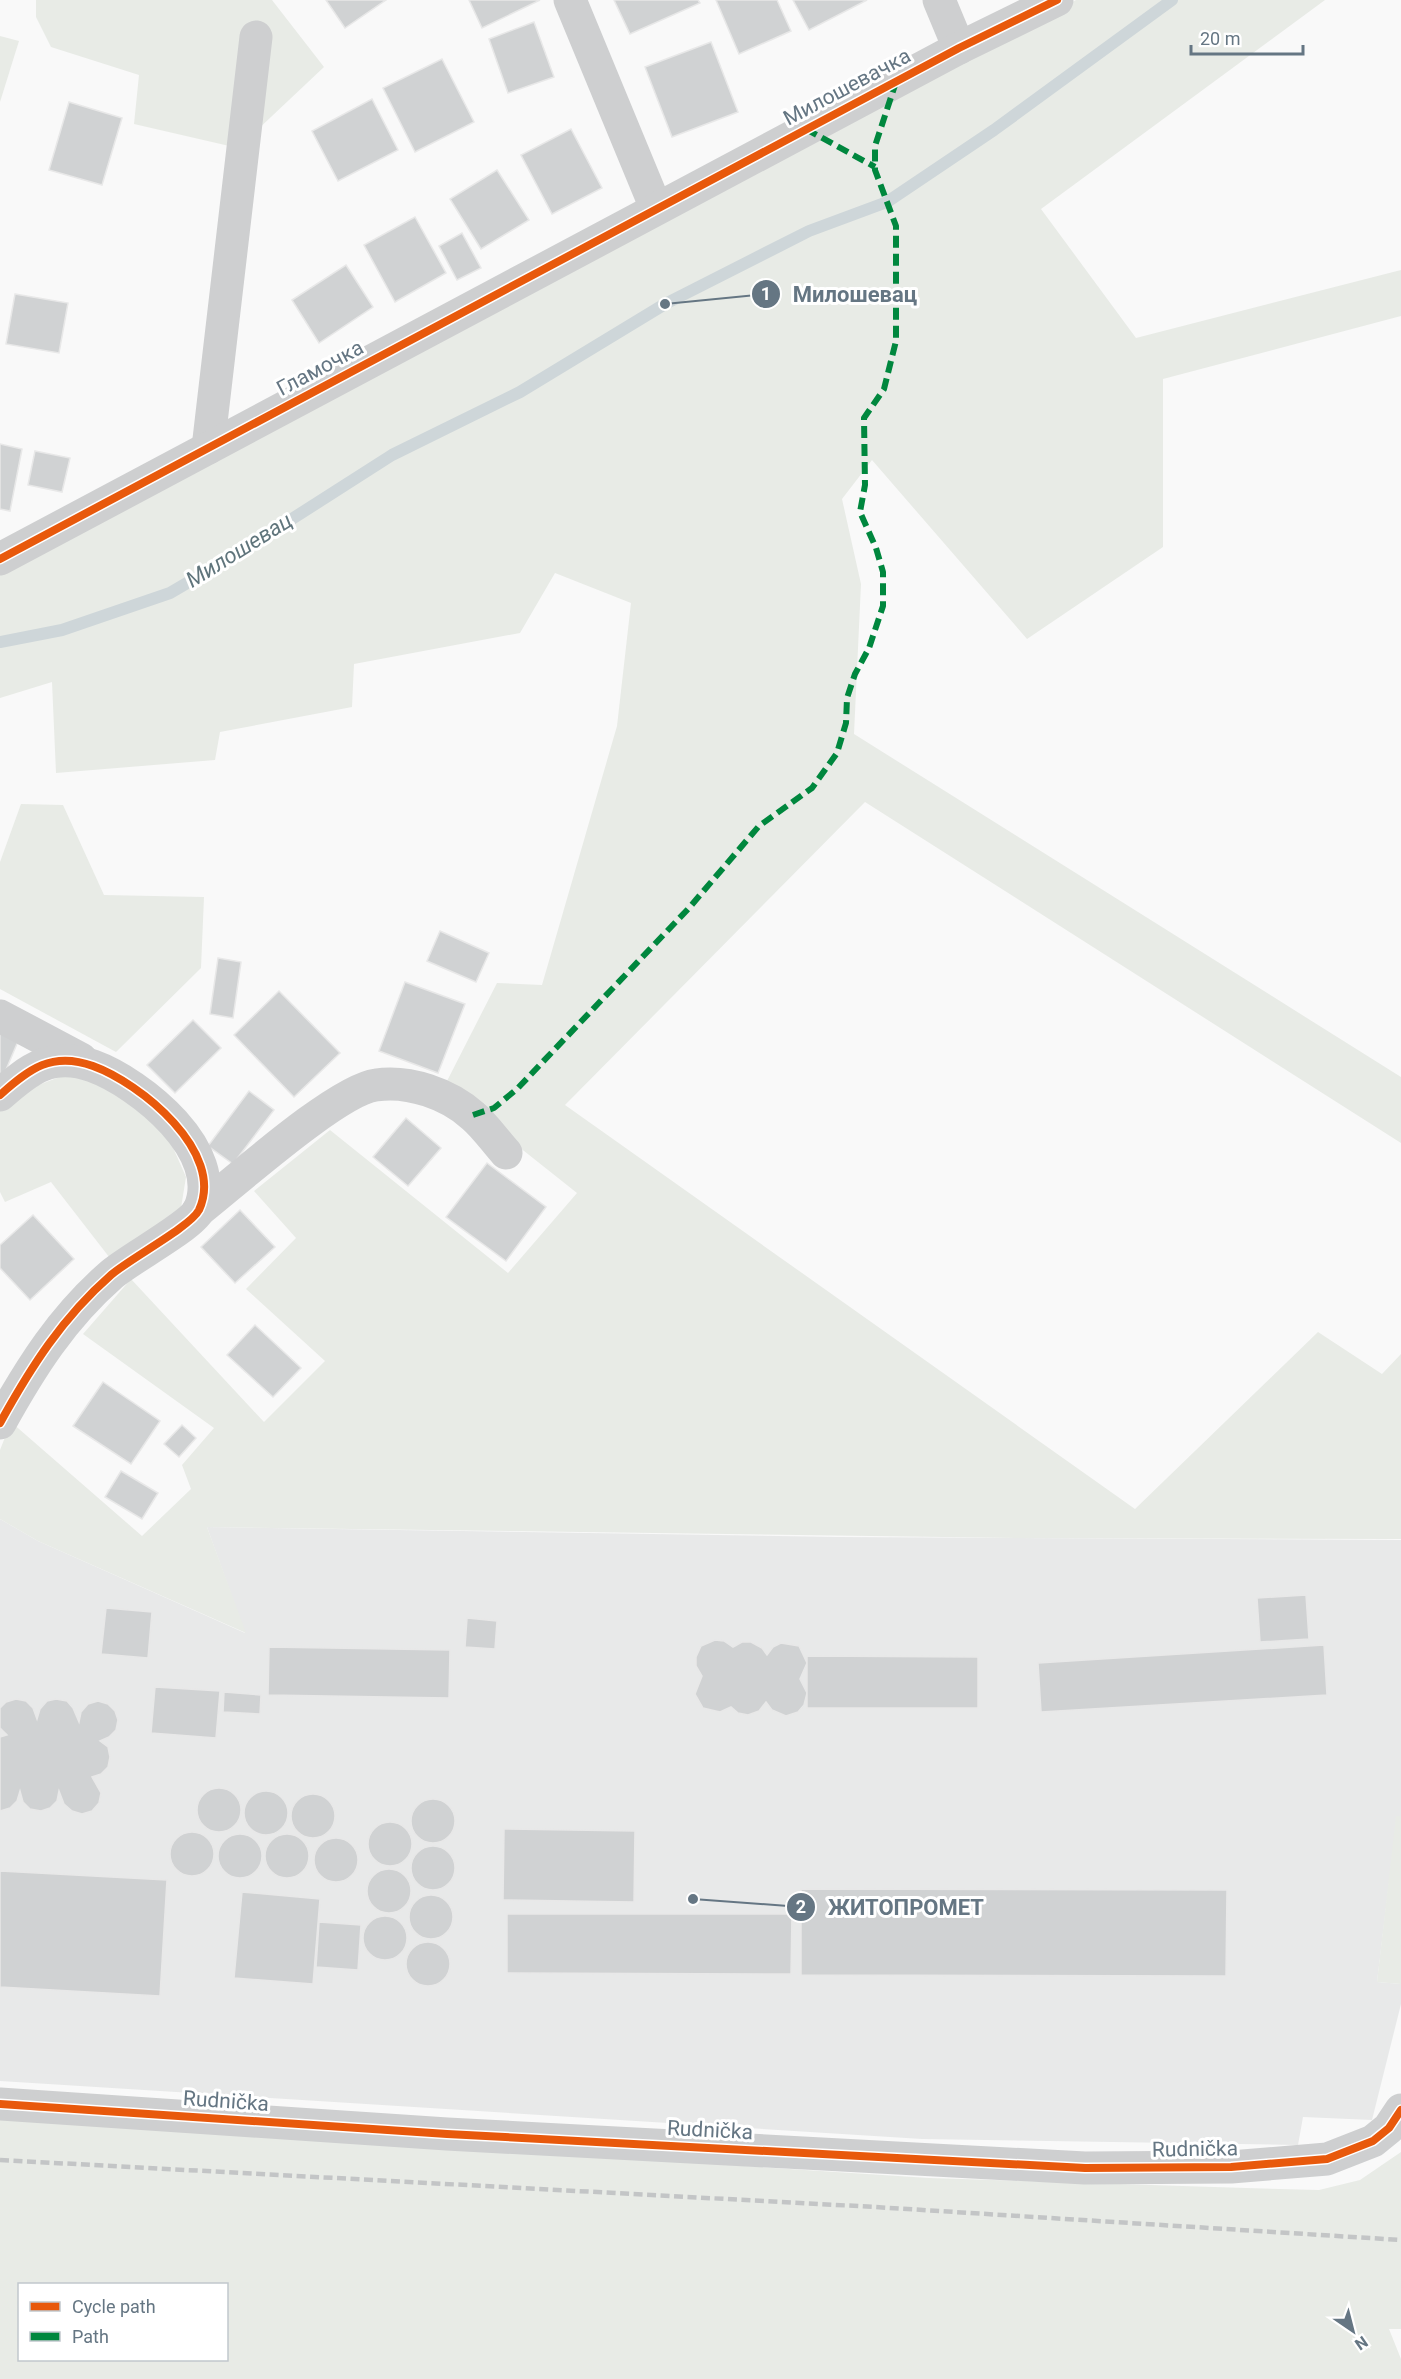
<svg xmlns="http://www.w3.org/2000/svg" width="1401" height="2379" viewBox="0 0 1401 2379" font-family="Roboto,sans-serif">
  <rect width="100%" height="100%" fill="#f9f9f9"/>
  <polygon fill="#e8e9e9" points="0,1519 38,1541 245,1633 207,1527 837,1537 1401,1540 1401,1816 1397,1816 1377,1982 1401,1984 1401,2004 1372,2120 1303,2117 1298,2145 922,2139 0,2081"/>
  <g fill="#e8ebe6" fill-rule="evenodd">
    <polygon points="36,0 272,0 324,67 238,148 134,124 139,75 51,47 36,17"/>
    <polygon points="1076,0 1325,0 1041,209 1136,338 1401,270 1401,316 1163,379 1163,547 1027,639 872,460 842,499 861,584 854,734 1401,1077 1401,1143 865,802 565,1105 1135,1509 1318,1332 1382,1374 1401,1354 1401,1539 1016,1538 207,1527 246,1633 38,1541 0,1519 0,1450 11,1422 142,1536 191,1489 182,1465 214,1428 83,1334 131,1279 264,1422 325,1361 246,1289 296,1238 254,1191 330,1130 508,1273 577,1193 490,1124 446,1083 497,983 542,985 617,726 631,603 555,573 520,633 354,664 352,707 220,732 215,760 56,773 52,682 0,698 0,567"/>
    <polygon points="0,36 19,41 0,102"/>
    <polygon points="21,804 63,805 104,895 204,897 201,968 116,1052 0,989 0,862"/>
    <polygon points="70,1073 115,1088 167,1134 186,1177 180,1214 113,1262 51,1182 5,1202 0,1192 0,1107 28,1089"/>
    <polygon points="1396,1816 1401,1816 1401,1984 1377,1982"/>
    <path d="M 0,2118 L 929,2178 L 1246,2188 L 1319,2190 L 1360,2180 L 1401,2152 L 1401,2329 L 1389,2329 L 1401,2359 L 1401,2379 L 0,2379 ZM 20,2284 L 226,2284 L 226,2360 L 20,2360 Z"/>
  </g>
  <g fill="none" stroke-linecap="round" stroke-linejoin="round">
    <polyline stroke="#ced6d9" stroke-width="12" points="0,642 62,630 170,593 245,549 392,455 520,392 665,304 809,231 887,202 994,130 1172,0"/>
  </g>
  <g fill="#d0d2d3" stroke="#e8e8e8" stroke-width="1.5">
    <polygon points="326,0 386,0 345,28"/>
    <polygon points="469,0 540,0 482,28"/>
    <polygon points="614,0 698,0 700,3 630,34"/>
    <polygon points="716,0 777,0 791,31 739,54"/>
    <polygon points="793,0 867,0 809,30"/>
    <polygon points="534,22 554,77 508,93 489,39"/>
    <polygon points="711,42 738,112 672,137 645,67"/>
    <polygon points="442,59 474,122 415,152 383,88"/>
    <polygon points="372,99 398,150 338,181 312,131"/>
    <polygon points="69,102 122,118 102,185 49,170"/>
    <polygon points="571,129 602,188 552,214 521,155"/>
    <polygon points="497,170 529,220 481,249 450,199"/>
    <polygon points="415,217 446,273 395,302 364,245"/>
    <polygon points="462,233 481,268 457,280 439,246"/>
    <polygon points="346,265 373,307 319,343 292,300"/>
    <polygon points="15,294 68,303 59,353 6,344"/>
    <polygon points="0,444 22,449 10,511 0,509"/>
    <polygon points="35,451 70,458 62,492 28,485"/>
    <polygon points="440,931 489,953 476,982 427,961"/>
    <polygon points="218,958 241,962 233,1018 210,1014"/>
    <polygon points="405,982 465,1004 438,1073 379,1051"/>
    <polygon points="279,991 340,1053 294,1097 234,1035"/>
    <polygon points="193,1020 221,1048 175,1093 147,1065"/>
    <polygon points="0,1031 19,1039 0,1084"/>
    <polygon points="249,1091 274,1110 233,1164 208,1146"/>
    <polygon points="406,1118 441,1148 408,1186 373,1157"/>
    <polygon points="487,1163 546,1207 506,1261 446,1217"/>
    <polygon points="240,1210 275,1247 235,1283 201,1247"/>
    <polygon points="33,1215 74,1259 30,1300 0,1268 0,1245"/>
    <polygon points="255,1325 301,1368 273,1397 227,1355"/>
    <polygon points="103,1382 160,1421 131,1464 73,1426"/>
    <polygon points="182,1425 196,1438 179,1457 164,1444"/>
    <polygon points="121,1471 158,1493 142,1519 105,1497"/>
    <polygon points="1306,1595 1309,1639 1260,1642 1257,1598"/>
    <polygon points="106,1608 152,1612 148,1658 101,1654"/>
    <polygon points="467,1618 497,1621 495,1649 465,1647"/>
    <polygon points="715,1640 724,1641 733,1647 742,1642 751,1642 762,1648 767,1655 773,1647 781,1643 799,1646 807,1663 800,1679 807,1693 804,1705 798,1712 786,1716 772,1710 766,1702 759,1711 748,1715 738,1713 731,1707 720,1712 703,1708 695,1694 702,1676 696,1666 696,1657 701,1646"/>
    <polygon points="1324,1645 1327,1695 1041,1712 1038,1663"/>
    <polygon points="269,1647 450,1650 449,1698 268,1695"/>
    <polygon points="807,1656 978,1657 978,1708 807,1708"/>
    <polygon points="155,1687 220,1691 216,1738 151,1733"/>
    <polygon points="224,1692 261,1695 260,1714 223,1712"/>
    <polygon points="16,1699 26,1701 33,1708 37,1719 40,1709 47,1701 56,1699 67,1701 73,1708 79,1722 81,1712 88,1704 98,1701 108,1704 115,1711 118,1720 116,1730 109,1737 100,1741 108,1747 110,1757 108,1767 101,1774 92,1777 101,1793 99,1803 92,1811 82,1814 72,1811 64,1804 59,1791 57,1801 50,1808 41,1811 30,1809 23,1802 20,1791 17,1801 10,1808 0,1811 0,1737 7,1735 0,1728 0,1708 6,1702"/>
    <circle cx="219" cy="1810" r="22"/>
    <circle cx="266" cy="1813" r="22"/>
    <circle cx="313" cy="1816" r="22"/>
    <circle cx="433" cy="1821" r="22"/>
    <circle cx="390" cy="1844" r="22"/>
    <polygon points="504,1829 635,1831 634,1902 503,1900"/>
    <circle cx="192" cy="1854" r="22"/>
    <circle cx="287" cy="1856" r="22"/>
    <circle cx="240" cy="1856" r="22"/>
    <circle cx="336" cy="1860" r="22"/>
    <circle cx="433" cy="1868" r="22"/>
    <circle cx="389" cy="1891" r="22"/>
    <polygon points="0,1871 167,1880 160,1996 0,1987"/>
    <polygon points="801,1889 1227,1890 1226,1976 801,1975"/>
    <polygon points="242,1892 320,1899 313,1984 234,1978"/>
    <circle cx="431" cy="1917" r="22"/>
    <polygon points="507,1914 792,1914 791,1974 507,1973"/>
    <circle cx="385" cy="1938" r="22"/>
    <polygon points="319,1922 361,1925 358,1970 316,1967"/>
    <circle cx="428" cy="1964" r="22"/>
  </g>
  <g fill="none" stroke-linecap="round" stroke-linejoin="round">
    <g stroke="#cecfd0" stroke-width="33">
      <polyline points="570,0 656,208"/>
      <polyline points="939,0 959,48"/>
      <polyline points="208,448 256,37"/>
      <polyline points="0,559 959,48 1057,0"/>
      <polyline points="0,1016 81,1059"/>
      <path d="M 0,1095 C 29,1069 52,1051 93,1066 C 140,1083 226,1152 199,1210 C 190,1227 129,1259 111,1275 C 62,1318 31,1367 0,1423"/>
      <path d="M 198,1211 C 234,1183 337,1090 376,1085 C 409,1080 449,1094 473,1116 C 485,1126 495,1141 506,1153"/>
    </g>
    <polyline stroke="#cecfd0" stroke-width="33" points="0,2104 447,2134 1085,2168 1231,2167 1327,2159 1373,2141 1389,2128 1401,2110"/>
    <polyline stroke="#c3c5c6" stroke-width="4.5" stroke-dasharray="9 4.5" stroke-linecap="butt" points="0,2160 875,2207 1401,2240"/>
    <g stroke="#00873e" stroke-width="6" stroke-dasharray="12 6" stroke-linecap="butt">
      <polyline points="806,129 875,167"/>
      <polyline points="473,1115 494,1108 517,1089 689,908 759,826 812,788 837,753 846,723 847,698 855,674 869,648 883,606 883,572 876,548 860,512 865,485 864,418 884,389 896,341 896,226 875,170 875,146 896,82"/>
    </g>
    <g stroke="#fff" stroke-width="11">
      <g id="cycleway">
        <polyline points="0,559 959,48 1057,0"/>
        <path d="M 0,1095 C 29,1069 52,1051 93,1066 C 140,1083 226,1152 199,1210 C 190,1227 129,1259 111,1275 C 62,1318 31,1367 0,1423"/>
        <polyline points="0,2104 447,2134 1085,2168 1231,2167 1327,2159 1373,2141 1389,2128 1401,2110"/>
      </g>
    </g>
    <use href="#cycleway" stroke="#e8590c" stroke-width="8"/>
  </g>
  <g text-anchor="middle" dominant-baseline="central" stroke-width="6" stroke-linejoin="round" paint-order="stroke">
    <g font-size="21" fill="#657683" stroke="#fff">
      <text transform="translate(847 87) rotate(-28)">Милошевачка</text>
      <text transform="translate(320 368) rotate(-28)">Гламочка</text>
      <text transform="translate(226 2101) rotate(4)">Rudnička</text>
      <text transform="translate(710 2130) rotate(3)">Rudnička</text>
      <text transform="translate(1195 2149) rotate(-1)">Rudnička</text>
    </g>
    <g font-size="22" font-style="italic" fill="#60757c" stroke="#fff">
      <text transform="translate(239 550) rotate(-32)">Милошевац</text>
    </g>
  </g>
  <path fill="none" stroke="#657683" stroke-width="2" d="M665 304L766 294M693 1899L801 1907"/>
  <g fill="#657683" stroke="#fff" stroke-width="2">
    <circle cx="665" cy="304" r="6"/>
    <circle cx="693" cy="1899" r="6"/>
    <circle cx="766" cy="294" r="15"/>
    <circle cx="801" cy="1907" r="15"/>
  </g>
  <g font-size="18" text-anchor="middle" font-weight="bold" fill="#fff">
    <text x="766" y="300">1</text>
    <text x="801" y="1913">2</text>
  </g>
  <g font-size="22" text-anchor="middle" font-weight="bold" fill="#657683" stroke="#fff" stroke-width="6" stroke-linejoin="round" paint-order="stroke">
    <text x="855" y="302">Милошевац</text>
    <text x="906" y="1915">ЖИТОПРОМЕТ</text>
  </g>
  <rect x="18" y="2283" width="210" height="78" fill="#ffffff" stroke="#c1c8cd" stroke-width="1.5"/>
  <rect x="30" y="2302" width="30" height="9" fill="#e8590c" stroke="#c1c8cd" stroke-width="1.5"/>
  <text x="72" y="2313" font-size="18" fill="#657683">Cycle path</text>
  <rect x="30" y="2332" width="30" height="9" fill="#00873e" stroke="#c1c8cd" stroke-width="1.5"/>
  <text x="72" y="2343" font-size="18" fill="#657683">Path</text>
  <g transform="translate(1353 2331) rotate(145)" stroke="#ffffff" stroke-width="4.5" paint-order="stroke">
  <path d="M0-4.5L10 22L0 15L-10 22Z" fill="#657683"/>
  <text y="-9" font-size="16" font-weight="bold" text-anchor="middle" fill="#657683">N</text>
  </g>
  <path d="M1191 45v9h112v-9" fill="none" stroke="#657683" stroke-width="3"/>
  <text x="1200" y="45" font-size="18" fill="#657683" stroke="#ffffff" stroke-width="4.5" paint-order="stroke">20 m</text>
</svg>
